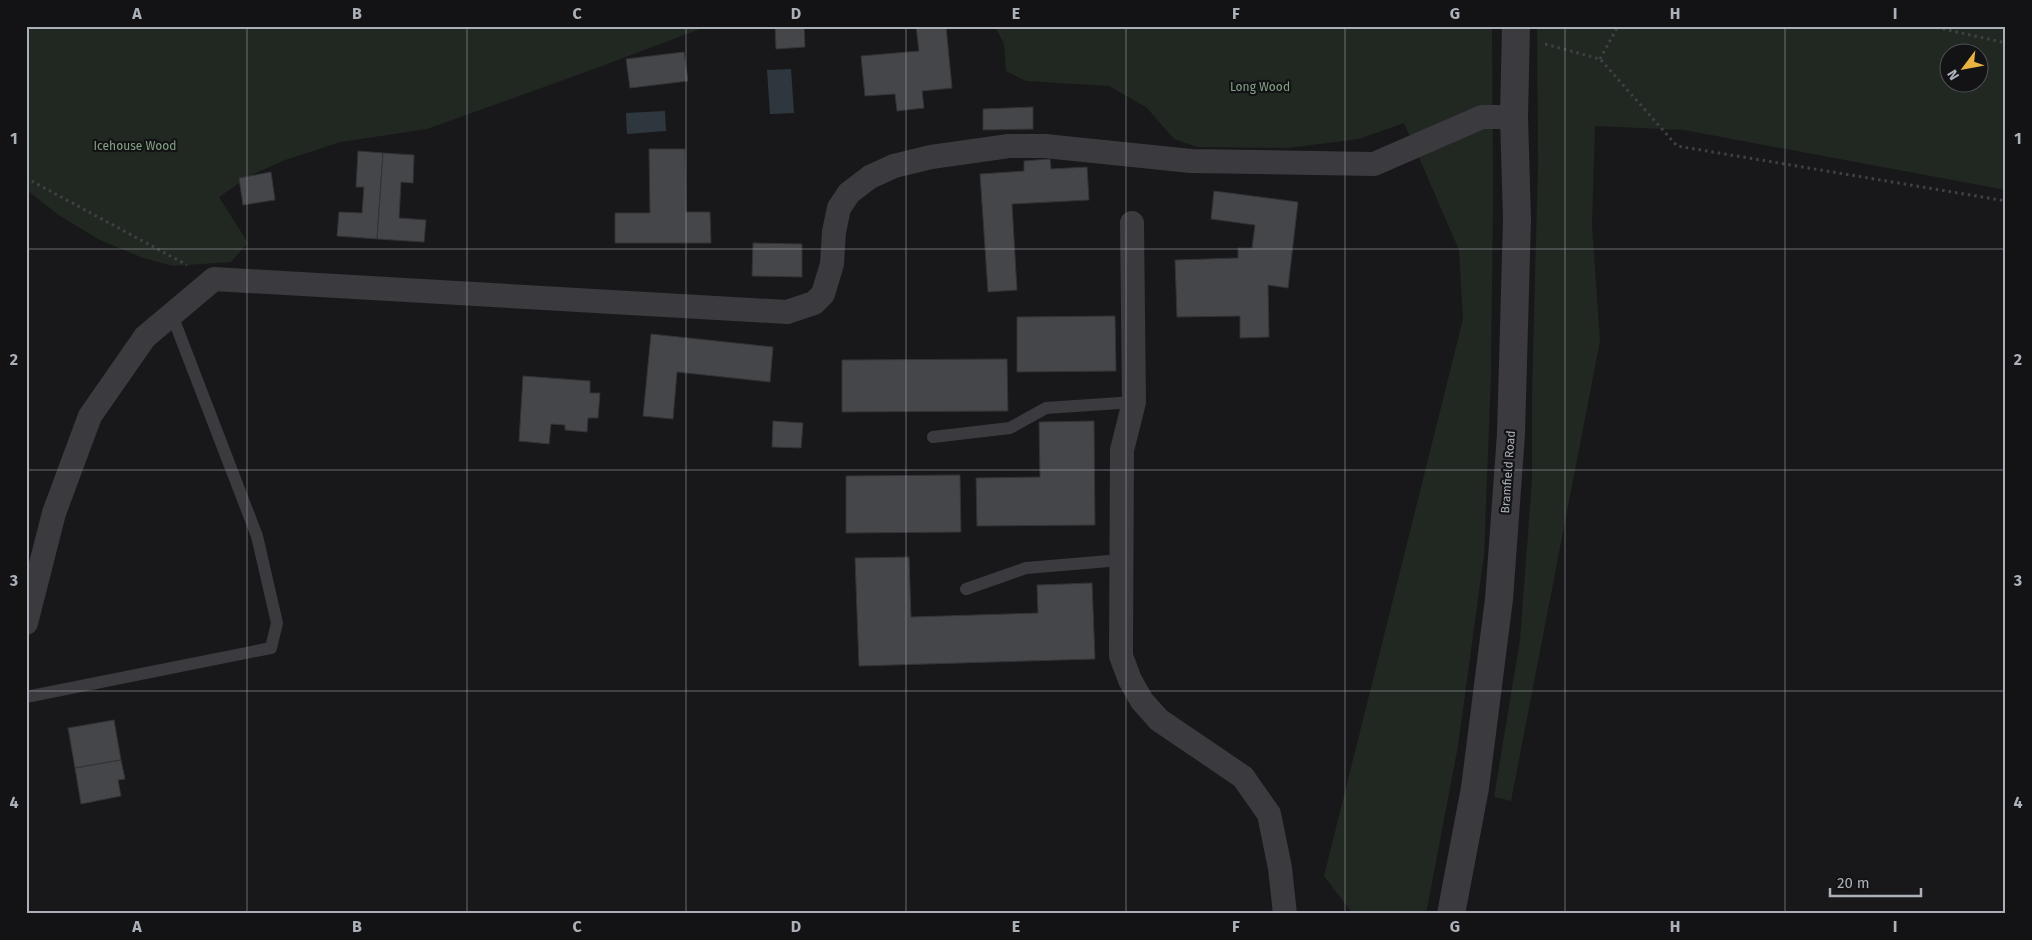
<svg xmlns="http://www.w3.org/2000/svg" width="2032" height="940" viewBox="0 0 2032 940" font-family="'Fira Sans',sans-serif">
  <rect width="100%" height="100%" fill="#18181a"/>
  <g fill="#202821" fill-rule="evenodd">
    <polygon points="26,26 708,26 605,65 427,129 341,142 285,160 251,175 219,197 248,243 231,262 173,266 143,258 98,239 57,214 26,189"/>
    <polygon points="995,26 1492,26 1493,198 1491,376 1484,555 1458,746 1426,914 1353,914 1324,876 1463,319 1459,250 1404,123 1359,139 1288,148 1197,147 1174,139 1146,107 1109,86 1026,81 1006,71 1004,44"/>
    <path d="M 1537,26 L 2006,26 L 2006,190 L 1684,130 L 1595,126 L 1592,225 L 1600,341 L 1511,801 L 1494,797 L 1520,640 L 1532,480 L 1532,392 L 1538,165 ZM 1950,52 L 1980,52 L 1980,82 L 1950,82 Z"/>
  </g>
  <g fill="#2f373e">
    <polygon points="791,69 794,113 770,114 767,70"/>
    <polygon points="665,111 666,131 627,134 626,113"/>
  </g>
  <g fill="#45464a" stroke="#333236">
    <polygon points="775,26 804,26 805,47 776,49"/>
    <polygon points="916,26 946,26 952,88 922,91 924,108 897,111 895,94 865,96 861,56 919,51"/>
    <polygon points="684,52 688,81 630,88 626,59"/>
    <polygon points="1033,107 1033,129 983,130 983,109"/>
    <polygon points="649,149 685,149 686,212 710,212 711,243 615,243 615,213 650,213"/>
    <polygon points="358,151 383,153 377,239 337,236 339,212 362,213 364,187 356,187"/>
    <polygon points="383,153 414,155 413,183 401,182 399,218 426,220 424,242 377,239"/>
    <polygon points="1050,159 1051,169 1087,167 1089,200 1012,204 1017,290 988,292 980,174 1024,171 1024,161"/>
    <polygon points="271,172 275,200 243,205 239,178"/>
    <polygon points="1214,191 1298,202 1288,288 1268,285 1269,337 1240,338 1240,316 1177,317 1175,260 1238,258 1238,248 1252,248 1255,225 1211,219"/>
    <polygon points="753,243 802,244 802,277 752,276"/>
    <polygon points="1115,316 1116,371 1017,372 1017,317"/>
    <polygon points="651,334 773,347 770,382 677,372 673,419 643,416"/>
    <polygon points="1007,359 1008,411 842,412 842,360"/>
    <polygon points="523,376 590,381 590,393 600,393 598,418 588,418 587,432 565,430 565,425 551,424 549,444 519,441"/>
    <polygon points="773,421 803,423 801,448 772,447"/>
    <polygon points="1094,421 1095,525 977,526 976,478 1040,477 1039,422"/>
    <polygon points="960,475 961,532 846,533 846,476"/>
    <polygon points="909,557 911,617 1038,613 1037,585 1092,583 1095,659 859,666 855,558"/>
    <polygon points="114,720 121,760 75,768 68,728"/>
    <polygon points="121,760 125,779 118,780 121,796 81,804 75,768"/>
  </g>
  <g fill="none" stroke-linecap="round" stroke-linejoin="round">
    <g stroke="#404146" stroke-width="3" stroke-dasharray="2.5 4" stroke-linecap="butt">
      <polyline points="1930,26 2006,43"/>
      <polyline points="1545,44 1600,59 1677,146 2006,201"/>
      <polyline points="1600,59 1618,26"/>
      <polyline points="26,178 187,265"/>
    </g>
    <g stroke="#3a3a3f" stroke-width="12">
      <polyline points="933,437 1010,428 1046,408 1134,402"/>
      <polyline points="966,589 1026,568 1121,560"/>
      <polyline points="26,697 271,648 277,623 257,536 172,315"/>
    </g>
    <g stroke="#3a3a3f" stroke-width="24">
      <polyline points="1132,223 1134,402 1122,450 1121,656 1130,680 1142,701 1159,720 1243,777 1269,814 1280,868 1285,914"/>
      <polyline points="26,623 54,513 90,416 145,337 214,279 787,312 814,303 823,294 832,264 834,232 839,208 849,193 870,177 894,166 931,157 1009,146 1045,146 1191,161 1374,164 1482,117 1514,117"/>
    </g>
    <polyline stroke="#3a3a3f" stroke-width="28" points="1451,914 1475,788 1499,599 1511,434 1517,219 1514,117 1516,26"/>
  </g>
  <path fill="none" stroke="#abb0b9" stroke-width="1" stroke-opacity="0.55" d="M 247,26 L 247,914M 467,26 L 467,914M 686,26 L 686,914M 906,26 L 906,914M 1126,26 L 1126,914M 1345,26 L 1345,914M 1565,26 L 1565,914M 1785,26 L 1785,914M 26,249 L 2006,249M 26,470 L 2006,470M 26,691 L 2006,691"/>
  <g text-anchor="middle" dominant-baseline="central" stroke-width="4.5" stroke-linejoin="round" paint-order="stroke">
    <g font-size="12" fill="#83a385" stroke="#131315">
      <text x="1260" y="87">Long Wood</text>
      <text x="135" y="146">Icehouse Wood</text>
    </g>
    <g font-size="12" fill="#abb0b9" stroke="#131315">
      <text transform="translate(1508 472) rotate(-86)">Bramfield Road</text>
    </g>
  </g>
  <rect width="2032" height="940" fill="none" stroke="#131315" stroke-width="55"/>
  <g transform="translate(1964 68) rotate(238)"><circle r="24" fill="#131315" stroke="#505257"/>
  <path d="M0-4L9 19L0 12L-9 19Z" fill="#eab241"/>
  <text y="-8" font-size="14" font-weight="bold" text-anchor="middle" fill="#abb0b9">N</text>
  </g>
  <path d="M1830 888v8h91v-8" fill="none" stroke="#abb0b9" stroke-width="2.5"/>
  <text x="1837" y="888" font-size="15" fill="#abb0b9" stroke="#131315" stroke-width="4" paint-order="stroke">20 m</text>
  <rect x="28" y="28" width="1976" height="884" fill="none" stroke="#abb0b9" stroke-width="2"/>
  <g font-size="16" text-anchor="middle" font-weight="bold" fill="#abb0b9">
    <text x="137" y="19">A</text>
    <text x="357" y="19">B</text>
    <text x="577" y="19">C</text>
    <text x="796" y="19">D</text>
    <text x="1016" y="19">E</text>
    <text x="1236" y="19">F</text>
    <text x="1455" y="19">G</text>
    <text x="1675" y="19">H</text>
    <text x="1895" y="19">I</text>
    <text x="14" y="144">1</text>
    <text x="2018" y="144">1</text>
    <text x="14" y="365">2</text>
    <text x="2018" y="365">2</text>
    <text x="14" y="586">3</text>
    <text x="2018" y="586">3</text>
    <text x="14" y="808">4</text>
    <text x="2018" y="808">4</text>
    <text x="137" y="932">A</text>
    <text x="357" y="932">B</text>
    <text x="577" y="932">C</text>
    <text x="796" y="932">D</text>
    <text x="1016" y="932">E</text>
    <text x="1236" y="932">F</text>
    <text x="1455" y="932">G</text>
    <text x="1675" y="932">H</text>
    <text x="1895" y="932">I</text>
  </g>
</svg>
